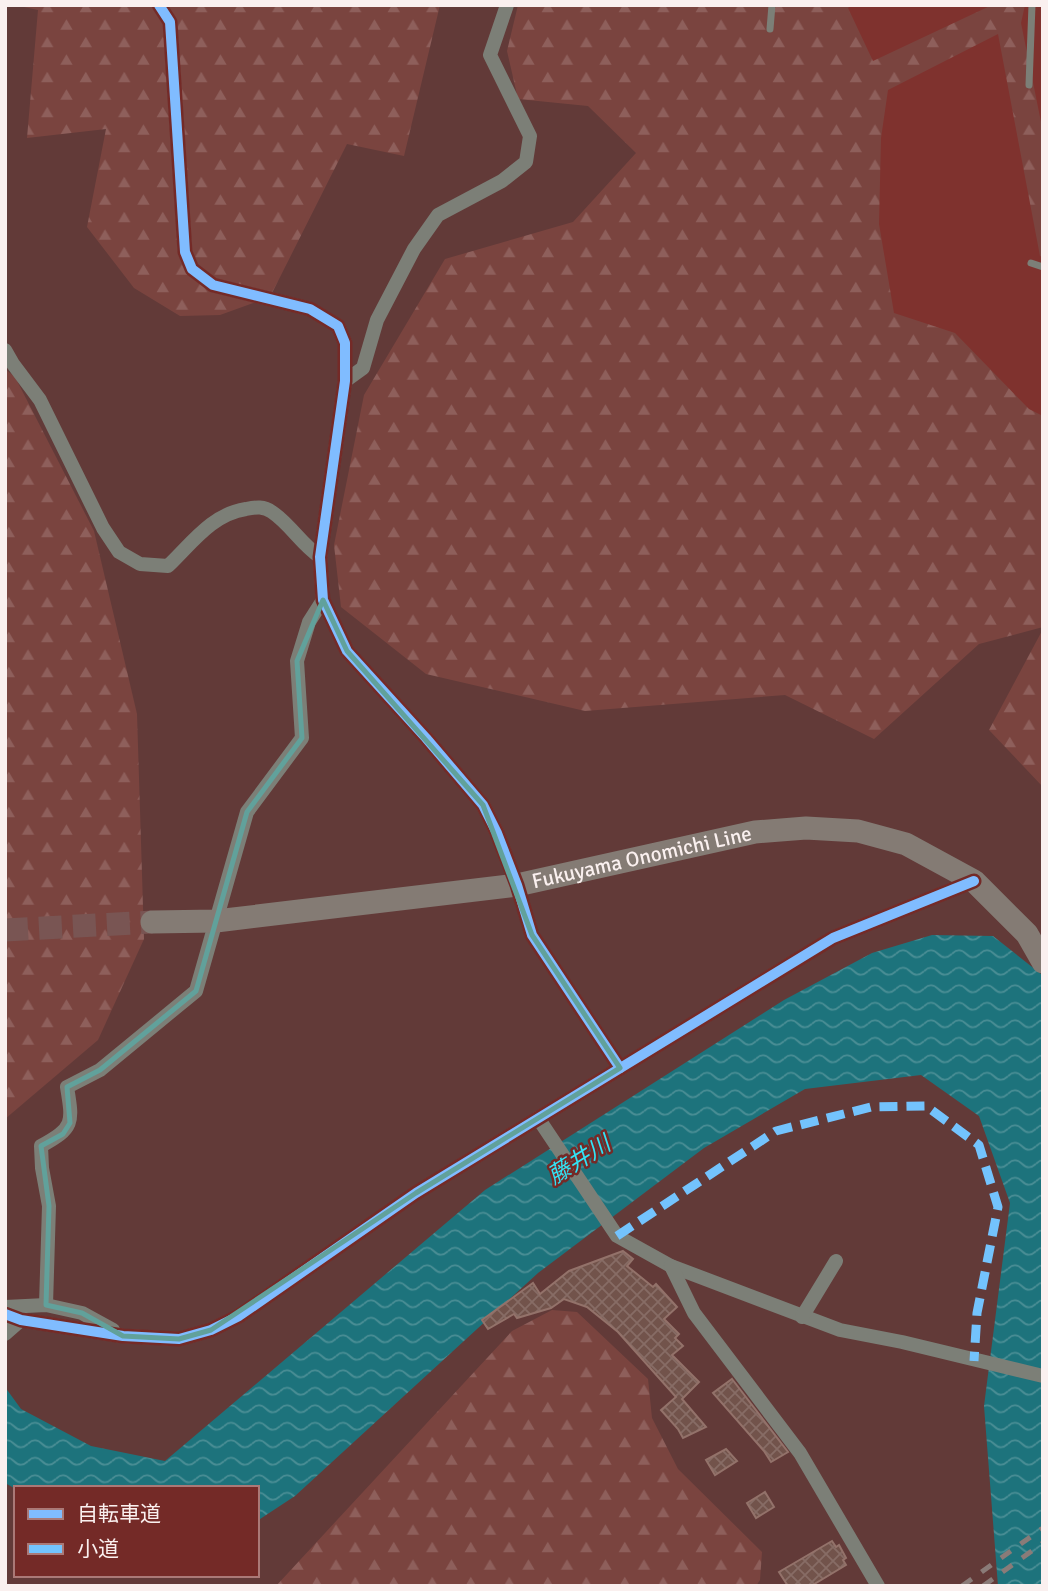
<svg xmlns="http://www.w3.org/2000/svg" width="1048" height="1591" viewBox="0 0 1048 1591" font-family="Signika,'Noto Sans JP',sans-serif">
  <defs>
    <pattern id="forest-firs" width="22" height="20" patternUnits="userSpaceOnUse" patternTransform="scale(1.75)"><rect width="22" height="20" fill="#7a443f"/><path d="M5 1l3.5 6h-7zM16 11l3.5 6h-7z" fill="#8e5f5b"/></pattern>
    <pattern id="water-waves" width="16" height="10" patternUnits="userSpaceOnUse" patternTransform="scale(1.75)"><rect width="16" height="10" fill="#1d737c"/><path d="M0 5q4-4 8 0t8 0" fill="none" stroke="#4a8e95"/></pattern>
    <pattern id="building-cross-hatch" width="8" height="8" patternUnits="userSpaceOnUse" patternTransform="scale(1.75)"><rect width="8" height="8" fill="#72534b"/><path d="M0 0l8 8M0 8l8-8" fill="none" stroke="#876c65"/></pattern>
  </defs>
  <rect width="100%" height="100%" fill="#623a38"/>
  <polygon fill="#7f322e" points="754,5 1043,5 1043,425 890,335"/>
  <g fill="url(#forest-firs)">
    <polygon points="15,5 440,5 404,156 347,144 270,297 220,315 180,316 134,288 87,227 106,129 27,138 38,10"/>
    <polygon points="518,5 851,5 848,8 873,61 992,5 1025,5 1021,23 1043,132 1043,257 1040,256 998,34 888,90 881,138 879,224 894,313 955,333 1029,409 1043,416 1043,627 979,644 874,739 785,695 585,711 426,674 341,607 334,545 364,395 445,259 573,222 636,153 588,106 518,99 507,51"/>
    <polygon points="5,369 15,377 94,531 137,714 144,939 98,1040 5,1119"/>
    <polygon points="1043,629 1043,787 989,730"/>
    <polygon points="552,1310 577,1312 648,1379 652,1418 678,1469 762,1552 760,1580 756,1586 276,1586 512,1331"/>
  </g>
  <polygon fill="url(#water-waves)" points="932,935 993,936 1041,974 1043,980 1043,1586 998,1586 984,1406 1010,1203 979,1116 921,1075 805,1089 704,1148 538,1273 295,1496 257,1521 257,1488 16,1489 5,1483 5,1387 21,1409 91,1446 165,1461 485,1190 784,1000 872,953"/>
  <g fill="url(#building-cross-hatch)" stroke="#93726a" stroke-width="2">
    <polygon points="623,1251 633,1259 627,1266 653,1287 656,1284 677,1307 664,1319 679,1334 675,1338 683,1346 672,1355 699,1382 682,1399 706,1427 683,1438 678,1429 661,1410 676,1397 618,1332 587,1307 564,1299 551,1308 517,1318 514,1314 488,1329 482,1320 533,1283 540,1294 569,1271"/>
    <polygon points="732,1379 788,1452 771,1462 764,1451 713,1393"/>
    <polygon points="726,1449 737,1461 715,1475 706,1460"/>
    <polygon points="765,1492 774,1507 756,1518 747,1503"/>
    <polygon points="832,1541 836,1547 839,1545 846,1558 843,1560 846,1565 811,1586 788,1586 779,1572"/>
  </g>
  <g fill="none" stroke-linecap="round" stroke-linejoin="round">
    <polyline stroke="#795553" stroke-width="23" stroke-dasharray="23 11" stroke-linecap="butt" points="5,930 152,922"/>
    <g stroke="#7c7f77" stroke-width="7">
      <polyline points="770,29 772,5"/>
      <polyline points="1029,85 1032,5"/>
      <polyline points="1031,263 1043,267"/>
    </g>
    <g stroke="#7c7f77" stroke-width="14">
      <polyline points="159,5 170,22 185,252 192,269 213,285 310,309 338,326 345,343 345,381 320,557 323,600 347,651 426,738 483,805 497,833 517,885 532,935 620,1068"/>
      <path d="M 5,350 L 13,364 L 40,400 L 103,528 L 119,552 L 140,564 L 168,566 C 192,543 212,514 246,509 C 256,507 264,506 272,512 C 290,524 301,544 320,557"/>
      <polyline points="345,381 363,368 377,320 414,249 438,215 502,181 526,162 530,136 490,55 507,5"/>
      <polyline points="538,1118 617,1236 671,1266 840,1330 902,1342 1043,1376"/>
      <polyline points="671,1266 694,1313 800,1453 878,1586"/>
      <path d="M 46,1305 L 49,1206 L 42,1168 L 41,1146 C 74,1128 73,1123 67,1087 L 100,1070 L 196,991 L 247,812 L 302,738 L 297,661 L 309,622 L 323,600"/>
      <polyline points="5,1307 46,1305 82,1313 113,1330"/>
      <polyline points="5,1314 21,1320 123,1336 179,1339 211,1330 239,1316 416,1193 833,938 974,881"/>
      <polyline points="802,1317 836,1261"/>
      <polyline points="5,1334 21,1320"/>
    </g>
    <path stroke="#847b74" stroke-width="23" id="s1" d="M 152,922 L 216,921 L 517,885 L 755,832 L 806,828 L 858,831 L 906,844 L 974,881 L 1027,934 L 1043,962"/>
    <g stroke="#8a7b78" stroke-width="5" stroke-dasharray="12 12" stroke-linecap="butt">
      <polyline points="962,1586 1043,1528"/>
      <polyline points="983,1586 1043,1543"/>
    </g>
    <polyline stroke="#73c3fd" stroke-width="9" stroke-dasharray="18 9" stroke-linecap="butt" points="617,1236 776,1131 871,1107 926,1106 979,1145 998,1207 977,1313 974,1361"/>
    <g stroke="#742a27" stroke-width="15">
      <g id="cycleway">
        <polyline points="159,5 170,22 185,252 192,269 213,285 310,309 338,326 345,343 345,381 320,557 323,600 347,651 426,738 483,805 497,833 517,885 532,935 620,1068"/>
        <polyline points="5,1314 21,1320 123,1336 179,1339 211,1330 239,1316 416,1193 833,938 974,881"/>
      </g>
    </g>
    <use href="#cycleway" stroke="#80bcff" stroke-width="10"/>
  </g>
  <path fill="none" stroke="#61a19b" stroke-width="5" stroke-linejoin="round" d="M 323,600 L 347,651 L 483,805 L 532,935 L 620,1068 L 416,1193 L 211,1330 L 179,1339 L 123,1336 L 82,1313 L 46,1305 L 49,1206 L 41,1146 L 63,1134 L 70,1123 L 67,1087 L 100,1070 L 196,991 L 247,812 L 302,738 L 297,661 Z"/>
  <g text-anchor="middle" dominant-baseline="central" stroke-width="5" stroke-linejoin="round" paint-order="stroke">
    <g font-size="21" fill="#faf0ef" stroke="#742a27">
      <text stroke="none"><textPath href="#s1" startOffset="495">Fukuyama Onomichi Line</textPath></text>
    </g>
    <g font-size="23" font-style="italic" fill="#31e4f6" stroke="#742a27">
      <text transform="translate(579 1160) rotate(-32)">藤井川</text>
    </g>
  </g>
  <rect width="1048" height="1591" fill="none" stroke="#faf0ef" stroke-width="14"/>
  <rect x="14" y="1486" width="245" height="91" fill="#742a27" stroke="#aa7977" stroke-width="2"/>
  <rect x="28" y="1509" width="35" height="10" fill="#80bcff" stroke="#aa7977" stroke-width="2"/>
  <text x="77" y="1521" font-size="21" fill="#faf0ef">自転車道</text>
  <rect x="28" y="1544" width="35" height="10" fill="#73c3fd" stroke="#aa7977" stroke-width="2"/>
  <text x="77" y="1556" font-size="21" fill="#faf0ef">小道</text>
</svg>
